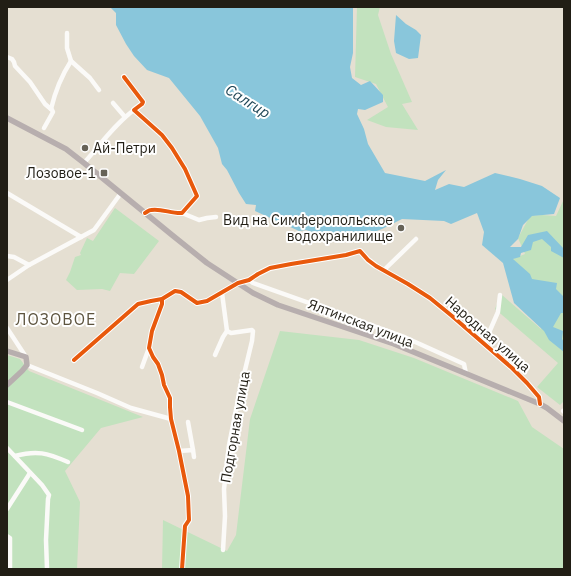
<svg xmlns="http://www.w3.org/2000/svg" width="571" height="576" viewBox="0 0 571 576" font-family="'IBM Plex Sans',sans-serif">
  <rect width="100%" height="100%" fill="#e5dfd2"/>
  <g fill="#c2e2be">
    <polygon points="357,7 380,7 378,15 391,54 412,102 402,104 418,130 386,127 367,120 388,107 376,84 355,77"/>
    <polygon points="564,199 564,401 560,405 537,387 558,363 495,309 501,294 541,329 554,310 510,260 525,254 518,238 530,216 542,215 556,216"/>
    <polygon points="115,208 159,241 134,274 120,273 110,291 102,289 77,290 66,280 70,272 75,257 81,255 80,253 87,238 93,241"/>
    <polygon points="280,331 359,340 414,358 518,401 532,427 564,449 564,569 162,569 163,520 227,551 236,535 250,419"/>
    <polygon points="7,355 20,359 29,371 143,417 101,428 65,471 80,502 77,569 7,569"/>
  </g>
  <g fill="#89c6db">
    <polygon points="110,7 353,7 353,53 350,67 352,78 361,85 370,81 383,95 383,102 365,110 358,109 357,114 364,129 368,144 385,173 425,181 446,170 438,180 435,190 449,184 464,187 495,173 520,179 542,186 560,198 554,214 532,216 523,225 518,239 510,247 521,247 528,235 547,231 564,249 564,258 551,251 551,247 542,239 533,242 531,250 521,253 520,257 513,259 530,274 532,279 557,283 556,289 564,297 564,313 561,313 553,327 563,331 562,339 564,342 564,352 549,340 544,331 514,303 503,263 482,245 484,232 477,213 451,224 444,221 402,219 382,229 374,232 369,230 348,237 319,234 306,230 299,231 255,211 256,205 246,204 239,193 227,170 222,164 218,148 200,116 169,78 147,70 134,56 126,44 116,25 116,13"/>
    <polygon points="396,15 406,24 416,30 421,35 418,58 409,59 396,53 394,41"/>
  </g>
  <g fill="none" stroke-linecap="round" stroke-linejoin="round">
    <g stroke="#fbfaf8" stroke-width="4.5">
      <polyline points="67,33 67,48 71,61 90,78 99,90"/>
      <polyline points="7,57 12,59 14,62 15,66 30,82 45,104 52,110 53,112 44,128"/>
      <path d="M 124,77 L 143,102 L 142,104 L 134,110 L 162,135 L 172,148 L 185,169 L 197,196 L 182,213 C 172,214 161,208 151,210 C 149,210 147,212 145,213"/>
      <polyline points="113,103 125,117"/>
      <path d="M 51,109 C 55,92 62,75 71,61"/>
      <path d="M 84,163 C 100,145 115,124 134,110"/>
      <polyline points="7,193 81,237"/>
      <polyline points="182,213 199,220 207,218 216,217"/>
      <polyline points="7,256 14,257 29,265"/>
      <polyline points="384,270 416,239"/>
      <polyline points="7,280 29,265 94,230 121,193"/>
      <polyline points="249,280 253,283 402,336 464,364 466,374"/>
      <polyline points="162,299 162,304 152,331 149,348 153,357 158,364 162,375 164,385 170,398 170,407 171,419 179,451 188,496 189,520 185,526 182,569"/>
      <polyline points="7,328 26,357"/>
      <polyline points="484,344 498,312 500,295"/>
      <polyline points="215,355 223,337 227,331 222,293"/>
      <polyline points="74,360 138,304 151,301 162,299 175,291 181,292 197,303 207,301 238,283 249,280 258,274 270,268 291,264 346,255 360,251 368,260 376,266 408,284 430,298 452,316 512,368 527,383 539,397 540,404"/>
      <polyline points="27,365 97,393 131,408 171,419"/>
      <polyline points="142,367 146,356 149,348"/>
      <polyline points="7,402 82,430"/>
      <polyline points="563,411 564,412"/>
      <polyline points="188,422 193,450"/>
      <polyline points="7,448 42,485 49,495 48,499 46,540 47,569"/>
      <polyline points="179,451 193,450 194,457"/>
      <path d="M 15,456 C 37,450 47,453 68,462"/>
      <polyline points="7,509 30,473"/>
      <polyline points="7,536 10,538 10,569"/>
      <polyline points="223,550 225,516 224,489 229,445 239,395 252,341 253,331 252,330 231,333 227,331"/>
    </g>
    <g stroke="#b7aeae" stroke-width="5.5">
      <polyline points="7,118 66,149 84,163 172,235 207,263 253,293 278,305 394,344 540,404 547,408 564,421"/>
      <polyline points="7,351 26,357 27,365 22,371 7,385"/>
    </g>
    <g stroke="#fff" stroke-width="6">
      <g id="cycleway">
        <path d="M 124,77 L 143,102 L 142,104 L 134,110 L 162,135 L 172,148 L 185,169 L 197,196 L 182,213 C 172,214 161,208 151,210 C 149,210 147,212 145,213"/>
        <polyline points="162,299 162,304 152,331 149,348 153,357 158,364 162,375 164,385 170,398 170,407 171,419 179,451 188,496 189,520 185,526 182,569"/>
        <polyline points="74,360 138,304 151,301 162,299 175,291 181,292 197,303 207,301 238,283 249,280 258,274 270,268 291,264 346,255 360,251 368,260 376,266 408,284 430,298 452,316 512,368 527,383 539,397 540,404"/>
      </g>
    </g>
    <use href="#cycleway" stroke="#e8590c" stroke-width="4"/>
  </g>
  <g fill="#666257" stroke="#fff" stroke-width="1.5">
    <circle cx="85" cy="148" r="4"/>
    <rect x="100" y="169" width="8" height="8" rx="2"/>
    <circle cx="401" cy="228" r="4"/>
  </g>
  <g text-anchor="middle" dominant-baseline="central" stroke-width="4" stroke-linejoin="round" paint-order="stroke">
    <g font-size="14" fill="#211e15" stroke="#fff" text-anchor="end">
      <text x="93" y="148" text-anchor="start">Ай-Петри</text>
      <text x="96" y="173">Лозовое-1</text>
      <text x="393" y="220">Вид на Симферопольское<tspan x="393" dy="16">водохранилище</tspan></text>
    </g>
    <g font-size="14" fill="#211e15" stroke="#fff">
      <text transform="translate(361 323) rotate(21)">Ялтинская улица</text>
      <text transform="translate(488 334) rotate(41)">Народная улица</text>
      <text transform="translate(235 427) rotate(-80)">Подгорная улица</text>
    </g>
    <g font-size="15" font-style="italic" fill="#214858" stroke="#fff">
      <text transform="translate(248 101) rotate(32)">Салгир</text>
    </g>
    <g font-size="16" letter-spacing="1" fill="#5d543f" stroke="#fff">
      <text x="56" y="319">ЛОЗОВОЕ</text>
    </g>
  </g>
  <rect width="571" height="576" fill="none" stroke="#211e15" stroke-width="16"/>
</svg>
